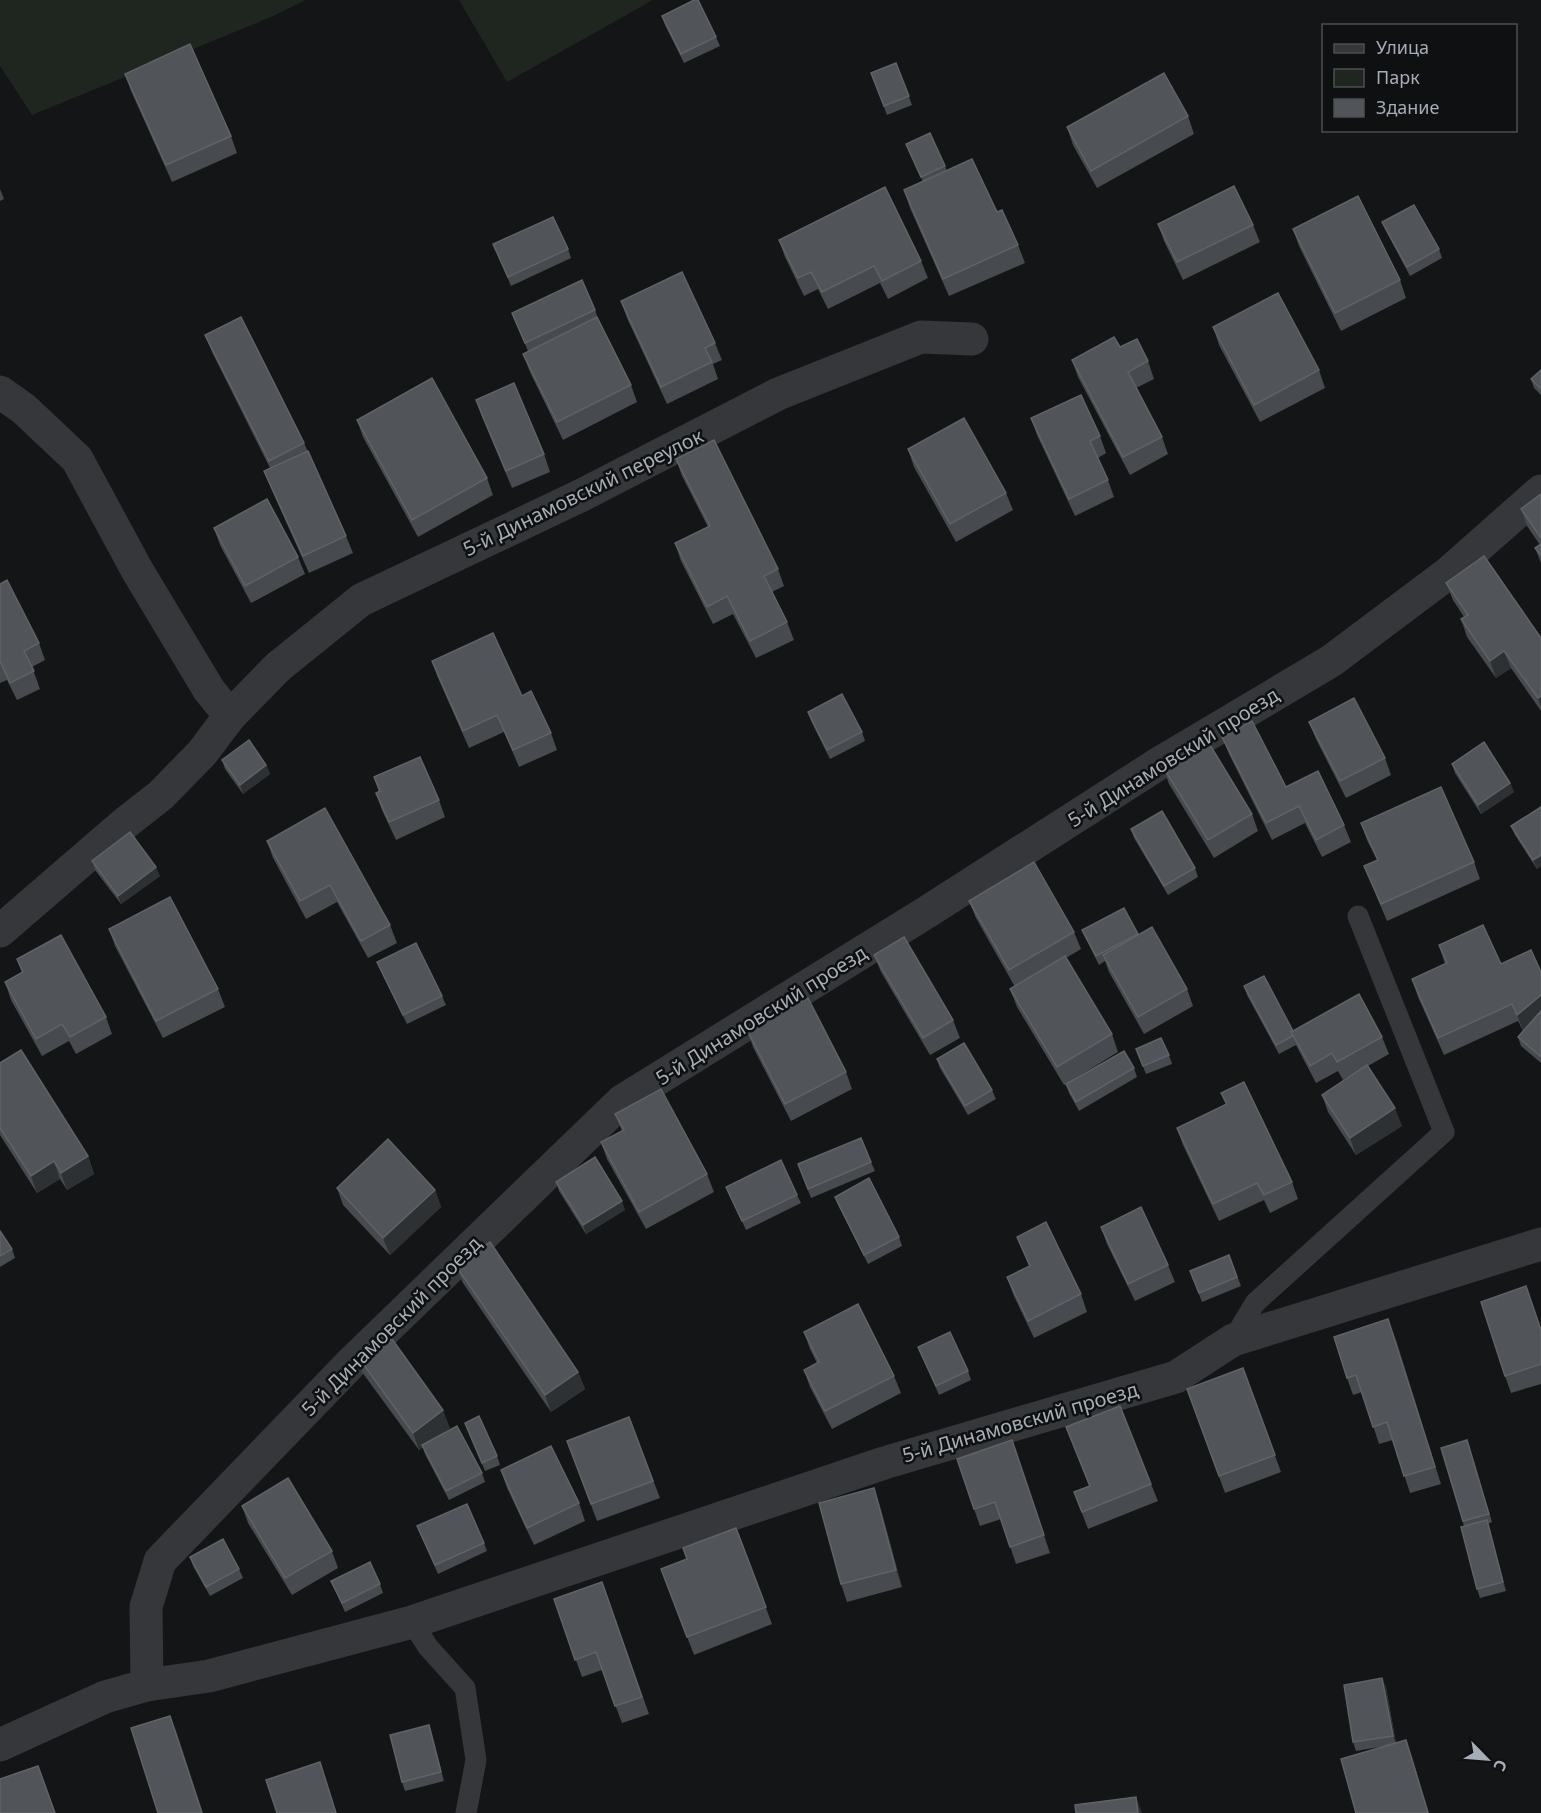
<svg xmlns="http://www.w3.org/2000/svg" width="1541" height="1813" viewBox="0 0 1541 1813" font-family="'Noto Sans',sans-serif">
  <rect width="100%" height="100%" fill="#141516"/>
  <g fill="#1e261f">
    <polygon points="0,0 306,0 271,17 32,115 0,66"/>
    <polygon points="459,0 653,0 507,82"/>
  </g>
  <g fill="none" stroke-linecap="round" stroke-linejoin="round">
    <g stroke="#35373b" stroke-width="21">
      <polyline points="1233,1340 1255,1303 1444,1132 1358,916"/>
      <polyline points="412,1622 428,1647 465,1688 476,1760 466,1813"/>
    </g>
    <g stroke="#35373b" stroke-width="33">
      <polyline points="0,392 24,409 77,459 137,570 209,690 230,716"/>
      <polyline points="0,931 124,824 161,795 202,753 230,716 278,667 361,600 582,495 778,394 921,337 972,339"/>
      <polyline points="147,1685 146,1607 160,1561 353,1361 622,1101 927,912 1158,764 1331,661 1447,574 1541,491"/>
      <polyline points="0,1745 105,1697 147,1685 209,1676 412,1622 884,1463 1176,1377 1233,1340 1541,1244"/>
    </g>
  </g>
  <g fill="#474a4e">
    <polygon points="662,16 716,37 720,46 684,63 665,25"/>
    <polygon points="896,63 912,105 887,115 871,73"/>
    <polygon points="125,74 231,136 237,153 172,182 131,91"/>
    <polygon points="1188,116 1194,134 1097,188 1073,145 1067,127"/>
    <polygon points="906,144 945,166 947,171 997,212 1018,245 1025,263 949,296 910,208 904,190 923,182"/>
    <polygon points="0,189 4,199 0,201"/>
    <polygon points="1382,222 1439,249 1442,258 1410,276 1386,231"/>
    <polygon points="1158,224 1253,225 1260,242 1183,280 1164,241"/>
    <polygon points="1293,229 1400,280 1406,298 1341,331 1299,246"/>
    <polygon points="779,240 921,261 928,278 888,299 880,283 828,309 818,289 804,296 785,257"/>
    <polygon points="493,244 568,249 571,258 511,286"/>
    <polygon points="621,301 715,343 722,360 713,364 718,379 667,404 627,318"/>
    <polygon points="595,310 598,319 631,385 637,402 563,440 530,372 523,354 540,346 528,351 512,313"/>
    <polygon points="1213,327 1319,370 1325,388 1260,422 1219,345"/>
    <polygon points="205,335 304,443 346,536 353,553 309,573 271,488 264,471 270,468 212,352"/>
    <polygon points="1120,347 1148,361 1154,379 1136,388 1162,437 1168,454 1130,475 1078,377 1072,360"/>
    <polygon points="1541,370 1541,395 1534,388 1531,379"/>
    <polygon points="476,400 544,454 550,472 512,488 482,417"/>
    <polygon points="1031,418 1100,436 1106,453 1098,458 1108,480 1114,497 1075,516 1037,435"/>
    <polygon points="357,420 487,478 493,495 418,537 363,437"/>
    <polygon points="908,449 1006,493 1013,510 956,542 914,467"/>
    <polygon points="676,459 778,569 784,586 772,592 787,622 794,640 756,658 733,614 713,624 681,561 675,543 708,527 682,476"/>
    <polygon points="1541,494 1541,563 1535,548 1540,545 1527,526 1521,509"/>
    <polygon points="214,528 298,557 305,574 251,603 220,545"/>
    <polygon points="1446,583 1541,638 1541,711 1511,668 1496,678 1467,637 1461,619 1464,617 1453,600"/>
    <polygon points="0,584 39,643 45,660 32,667 40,689 17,700 7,680 0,683"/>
    <polygon points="432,661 522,696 551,733 557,750 519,767 504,732 469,748 438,678"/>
    <polygon points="808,712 862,732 865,741 830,759 811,721"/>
    <polygon points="1309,722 1385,758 1391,775 1346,798 1316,739"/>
    <polygon points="1222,737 1286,787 1344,825 1351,842 1322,857 1305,823 1272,840 1229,754"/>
    <polygon points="222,760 266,765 270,774 243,794 225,769"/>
    <polygon points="1452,764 1510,783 1514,792 1481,814 1455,773"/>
    <polygon points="1163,767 1252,814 1258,831 1214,858 1169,784"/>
    <polygon points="374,777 439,800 445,817 396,840 382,810 376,793 379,792"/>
    <polygon points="1541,807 1541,866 1537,869 1515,835 1511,826"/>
    <polygon points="1361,823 1474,862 1480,879 1387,921 1371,883 1364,866 1377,860 1367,840"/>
    <polygon points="1131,829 1195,868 1198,877 1168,895 1134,838"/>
    <polygon points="267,841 390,925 397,943 368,958 337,902 306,919 273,858"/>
    <polygon points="92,861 160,876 121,904 95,870"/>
    <polygon points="969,901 1074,932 1081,949 1066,958 1112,1034 1118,1052 1064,1085 1017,1007 1010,989 1015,987 976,918"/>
    <polygon points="109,929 218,989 225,1007 163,1038 115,946"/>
    <polygon points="1082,930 1138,935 1187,989 1193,1006 1144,1034 1109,972 1105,961 1099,965 1086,939"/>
    <polygon points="1439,945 1501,964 1541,972 1541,1063 1521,1046 1518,1037 1523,1031 1518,1021 1444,1055 1418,997 1412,979 1445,964"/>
    <polygon points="874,955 953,1020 960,1038 930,1055 881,972"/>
    <polygon points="17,959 106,1017 112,1034 76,1054 69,1041 42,1056 11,1000 5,982 22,973"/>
    <polygon points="377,962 442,996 446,1005 407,1024 381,971"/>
    <polygon points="1244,986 1293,1031 1382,1037 1389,1054 1368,1066 1402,1126 1356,1155 1328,1112 1322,1095 1358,1072 1343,1080 1338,1071 1316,1083 1296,1045 1279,1054 1247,995"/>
    <polygon points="747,1030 846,1072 852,1089 791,1121 753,1047"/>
    <polygon points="1136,1049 1169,1055 1172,1064 1146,1074"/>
    <polygon points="937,1059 992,1090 996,1099 968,1115 940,1068"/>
    <polygon points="0,1063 88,1156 94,1174 67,1190 60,1179 37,1193 0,1135"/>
    <polygon points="1134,1068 1137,1077 1079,1111 1069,1093 1066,1084"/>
    <polygon points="1221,1093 1292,1182 1298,1199 1270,1213 1264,1200 1219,1221 1183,1145 1177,1128 1226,1105"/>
    <polygon points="615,1114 707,1174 714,1192 646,1229 607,1159 601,1142 622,1131"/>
    <polygon points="871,1162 875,1171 811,1198 798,1164"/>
    <polygon points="556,1182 625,1210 586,1234 559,1191"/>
    <polygon points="726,1187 797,1195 801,1203 746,1230"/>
    <polygon points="337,1188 435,1190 441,1207 390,1255 343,1205"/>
    <polygon points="835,1197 899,1237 902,1246 868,1264 838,1205"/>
    <polygon points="1101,1227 1168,1265 1175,1282 1135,1301 1107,1244"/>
    <polygon points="0,1231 12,1249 15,1258 0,1267"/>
    <polygon points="1017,1237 1081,1294 1087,1312 1034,1338 1013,1294 1007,1277 1029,1266"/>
    <polygon points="1229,1255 1241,1286 1202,1302 1190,1271"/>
    <polygon points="456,1266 578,1372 585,1389 551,1412 463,1283"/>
    <polygon points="1541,1329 1541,1384 1511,1393 1505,1376"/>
    <polygon points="804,1332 894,1376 901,1393 832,1429 810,1387 804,1370 817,1363 810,1349"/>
    <polygon points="1395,1337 1441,1484 1410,1493 1393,1440 1379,1444 1362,1392 1353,1395 1347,1378"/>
    <polygon points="918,1347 968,1371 971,1380 939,1395"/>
    <polygon points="356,1354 450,1428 435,1438 482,1473 485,1482 449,1500 425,1454 423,1447 419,1450 362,1372"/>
    <polygon points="1243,1368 1281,1472 1225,1493 1187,1389"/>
    <polygon points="629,1417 660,1498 597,1521 567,1441"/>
    <polygon points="465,1423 497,1456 500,1465 485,1471"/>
    <polygon points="1066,1427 1151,1484 1158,1501 1088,1529 1074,1492 1089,1486"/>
    <polygon points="1012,1440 1050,1553 1016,1564 1001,1519 980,1526 974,1509"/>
    <polygon points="1467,1440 1492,1522 1488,1524 1506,1591 1480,1598 1477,1589 1464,1526 1441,1448"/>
    <polygon points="501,1470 579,1503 585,1521 534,1545 507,1488"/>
    <polygon points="874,1488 880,1506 902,1587 847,1602 841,1584"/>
    <polygon points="242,1506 332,1551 338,1568 292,1595 248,1523"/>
    <polygon points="417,1526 484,1543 487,1551 438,1574"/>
    <polygon points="736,1528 772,1624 694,1655 661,1569 687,1559 683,1548"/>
    <polygon points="190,1557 239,1569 243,1578 210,1596 193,1566"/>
    <polygon points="331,1581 380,1584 383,1593 345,1612"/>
    <polygon points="602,1582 649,1714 622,1723 602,1670 582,1677 554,1599"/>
    <polygon points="1386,1687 1396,1743 1412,1757 1429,1813 1356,1813 1385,1746 1356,1751 1353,1742"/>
    <polygon points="429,1725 444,1781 405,1791 402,1782"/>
  </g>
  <g fill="#2e3133">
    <polygon points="1504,651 1511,668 1496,678 1490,661"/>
    <polygon points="1541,696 1541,707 1538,698"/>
    <polygon points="266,765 270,774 243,794 240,785"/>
    <polygon points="1510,783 1514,792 1481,814 1478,805"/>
    <polygon points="1541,855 1541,866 1537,869 1533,860"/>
    <polygon points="156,867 160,876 121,904 118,896"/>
    <polygon points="1541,995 1541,1017 1524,1033 1517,1015"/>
    <polygon points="1395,1108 1402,1126 1356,1155 1350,1138"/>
    <polygon points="88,1156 94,1174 67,1190 61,1173"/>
    <polygon points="54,1161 60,1179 37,1193 31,1176"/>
    <polygon points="435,1190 441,1207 390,1255 383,1238"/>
    <polygon points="622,1201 625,1210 586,1234 583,1225"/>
    <polygon points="1388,1319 1395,1337 1441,1484 1435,1467"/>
    <polygon points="578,1372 585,1389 551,1412 545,1395"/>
    <polygon points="443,1410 450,1428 419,1450 413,1433"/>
    <polygon points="874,1488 880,1506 902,1587 896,1570"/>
    <polygon points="1487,1520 1490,1529 1506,1591 1503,1582"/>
    <polygon points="1382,1678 1386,1687 1396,1744 1393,1736"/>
    <polygon points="170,1716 177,1733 203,1813 202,1813"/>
    <polygon points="429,1725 432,1734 444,1781 441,1772"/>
    <polygon points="1406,1740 1412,1757 1429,1813 1428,1813"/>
    <polygon points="1136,1797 1142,1813 1138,1813"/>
  </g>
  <g fill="#515559" stroke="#5f6368" stroke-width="1.5">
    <polygon points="694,0 698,0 716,37 681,54 662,16"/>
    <polygon points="190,44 231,136 166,165 125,74"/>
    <polygon points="896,63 909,96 884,106 871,73"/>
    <polygon points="1164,73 1188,116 1091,171 1067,127"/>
    <polygon points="930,133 945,166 921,177 906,144"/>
    <polygon points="972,159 997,212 1002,210 1018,245 943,279 904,190"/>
    <polygon points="1234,186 1253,225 1177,262 1158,224"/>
    <polygon points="885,187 921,261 882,281 874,266 822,292 811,272 798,278 779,240"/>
    <polygon points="1358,196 1400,280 1335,313 1293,229"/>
    <polygon points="1414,205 1439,249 1407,267 1382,222"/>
    <polygon points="553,217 568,249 508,277 493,244"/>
    <polygon points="682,272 715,343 705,348 712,362 661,387 621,301"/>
    <polygon points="582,280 595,310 525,343 512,313"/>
    <polygon points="1278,293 1319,370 1254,405 1213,327"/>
    <polygon points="241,317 304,443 269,461 205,335"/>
    <polygon points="597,317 631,385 557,422 523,354"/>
    <polygon points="1114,337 1120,347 1137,339 1148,361 1128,372 1162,437 1123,457 1072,360"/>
    <polygon points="1541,370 1541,389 1531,379"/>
    <polygon points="432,378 487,478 412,520 357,420"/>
    <polygon points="514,383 544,454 506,471 476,400"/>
    <polygon points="1081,395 1100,436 1090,441 1108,480 1069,499 1031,418"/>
    <polygon points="964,418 1006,493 950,524 908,449"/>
    <polygon points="714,440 778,569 764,576 787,622 750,641 727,596 707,607 675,543 710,526 676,459"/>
    <polygon points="308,451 346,536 303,556 264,471"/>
    <polygon points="1541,494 1541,538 1521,509"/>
    <polygon points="267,499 298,557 245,586 214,528"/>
    <polygon points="1541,544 1541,555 1535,548"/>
    <polygon points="1484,556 1541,638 1541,696 1538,698 1504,651 1490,661 1461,619 1468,615 1446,583"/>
    <polygon points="7,580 39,643 24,651 34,671 10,683 1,663 0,663 0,584"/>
    <polygon points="493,633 522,696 531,691 551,733 513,750 497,715 463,731 432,661"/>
    <polygon points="842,694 862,732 827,750 808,712"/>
    <polygon points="1354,698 1385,758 1340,781 1309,722"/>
    <polygon points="1252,721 1286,787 1318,771 1344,825 1316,840 1299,806 1266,823 1222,737"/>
    <polygon points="249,740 266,765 240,785 222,760"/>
    <polygon points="1207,740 1252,814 1208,840 1163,767"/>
    <polygon points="1484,742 1510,783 1478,805 1452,764"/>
    <polygon points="420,757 439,800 389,822 376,793 380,791 374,777"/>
    <polygon points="1441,787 1474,862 1381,904 1364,866 1378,860 1361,823"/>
    <polygon points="1541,807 1541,855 1533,860 1511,826"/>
    <polygon points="325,808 390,925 361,941 330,885 300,901 267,841"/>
    <polygon points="1162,811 1195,868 1164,886 1131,829"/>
    <polygon points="130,832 156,867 118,896 92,861"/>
    <polygon points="1034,862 1074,932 1009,970 969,901"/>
    <polygon points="170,897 218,989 156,1021 109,929"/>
    <polygon points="1124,908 1138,934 1096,956 1082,930"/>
    <polygon points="1483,925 1501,964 1531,950 1541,972 1541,995 1517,1015 1512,1004 1438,1038 1412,979 1447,963 1439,945"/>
    <polygon points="1152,927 1187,989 1138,1017 1103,955"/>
    <polygon points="61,935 106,1017 70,1037 62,1024 36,1039 5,982 23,972 17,959"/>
    <polygon points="904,937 953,1020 923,1038 874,955"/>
    <polygon points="416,943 442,996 403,1015 377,962"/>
    <polygon points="1065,956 1112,1034 1057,1067 1010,989"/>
    <polygon points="1264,976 1293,1031 1291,1032 1293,1036 1276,1045 1244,986"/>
    <polygon points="1359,994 1382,1037 1337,1062 1332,1053 1310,1066 1291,1032"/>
    <polygon points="808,998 846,1072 785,1104 747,1030"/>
    <polygon points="1541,1011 1541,1055 1540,1056 1518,1037"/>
    <polygon points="1161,1038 1169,1055 1143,1066 1136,1049"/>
    <polygon points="964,1043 992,1090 965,1106 937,1059"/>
    <polygon points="21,1050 88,1156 61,1173 54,1161 31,1176 0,1128 0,1063"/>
    <polygon points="1124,1051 1134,1068 1076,1102 1066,1084"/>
    <polygon points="1367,1065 1395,1108 1350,1138 1322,1095"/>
    <polygon points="1244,1082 1292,1182 1264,1195 1257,1183 1213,1204 1177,1128 1227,1104 1221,1093"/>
    <polygon points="661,1089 707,1174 639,1212 601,1142 624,1130 615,1114"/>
    <polygon points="861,1138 871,1162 808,1189 798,1164"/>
    <polygon points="388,1139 435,1190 383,1238 337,1188"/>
    <polygon points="595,1157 622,1201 583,1225 556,1182"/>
    <polygon points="781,1160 797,1195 742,1221 726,1187"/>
    <polygon points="869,1178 899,1237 864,1255 835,1197"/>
    <polygon points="1141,1207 1168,1265 1128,1284 1101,1227"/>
    <polygon points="1046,1222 1081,1294 1028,1321 1007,1277 1030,1266 1017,1237"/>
    <polygon points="0,1231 12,1249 0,1256"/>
    <polygon points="490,1242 578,1372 545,1395 456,1266"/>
    <polygon points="1229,1255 1237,1277 1199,1293 1190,1271"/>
    <polygon points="1526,1286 1541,1330 1541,1364 1505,1376 1481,1302"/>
    <polygon points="858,1304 894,1376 825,1411 804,1370 819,1362 804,1332"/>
    <polygon points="1388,1319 1435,1467 1404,1476 1387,1422 1373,1427 1356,1375 1347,1378 1334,1337"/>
    <polygon points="387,1332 443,1410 413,1433 356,1354"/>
    <polygon points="950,1332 968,1371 936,1386 918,1347"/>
    <polygon points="1243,1368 1275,1455 1219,1476 1187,1389"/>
    <polygon points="1120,1406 1151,1484 1082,1512 1074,1492 1090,1486 1066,1427"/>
    <polygon points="479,1416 497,1456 482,1463 465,1423"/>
    <polygon points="629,1417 653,1481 591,1504 567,1441"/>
    <polygon points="457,1426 482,1473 446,1491 422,1445"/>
    <polygon points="1012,1440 1044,1535 1010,1547 995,1502 974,1509 957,1459"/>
    <polygon points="1467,1440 1489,1514 1463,1521 1441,1448"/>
    <polygon points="551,1446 579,1503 527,1528 501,1470"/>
    <polygon points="288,1478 332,1551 285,1578 242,1506"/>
    <polygon points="874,1488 896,1570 841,1584 819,1503"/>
    <polygon points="467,1504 484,1543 435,1565 417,1526"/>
    <polygon points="1487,1520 1503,1582 1477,1589 1461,1527"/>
    <polygon points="736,1528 766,1607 687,1637 661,1569 687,1559 683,1548"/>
    <polygon points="223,1539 239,1569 206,1587 190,1557"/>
    <polygon points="370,1562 380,1584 342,1603 331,1581"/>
    <polygon points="602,1582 642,1697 615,1706 596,1652 575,1660 554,1599"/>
    <polygon points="1382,1678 1393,1736 1353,1742 1344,1685"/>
    <polygon points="170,1716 202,1813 158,1813 131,1728"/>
    <polygon points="429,1725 441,1772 402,1782 390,1735"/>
    <polygon points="1406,1740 1428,1813 1356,1813 1341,1759"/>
    <polygon points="320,1762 336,1813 277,1813 266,1780"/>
    <polygon points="38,1766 55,1813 0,1813 0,1779"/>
    <polygon points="1136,1797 1138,1813 1076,1813 1075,1805"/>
  </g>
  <g text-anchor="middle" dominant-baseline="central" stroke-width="5" stroke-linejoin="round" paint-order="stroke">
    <g font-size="20" fill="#a6adb7" stroke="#0f1011">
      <text transform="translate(583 492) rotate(-26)">5-й Динамовский переулок</text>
      <text transform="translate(1173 757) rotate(-32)">5-й Динамовский проезд</text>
      <text transform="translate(761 1015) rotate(-32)">5-й Динамовский проезд</text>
      <text transform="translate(391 1326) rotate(-45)">5-й Динамовский проезд</text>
      <text transform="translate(1020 1422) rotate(-16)">5-й Динамовский проезд</text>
    </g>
  </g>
  <rect x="1322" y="24" width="195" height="108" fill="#0f1011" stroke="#4b4f53" stroke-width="1.5"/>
  <rect x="1334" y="44" width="30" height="9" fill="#35373b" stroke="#4b4f53" stroke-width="1.5"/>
  <text x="1376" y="54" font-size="18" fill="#a6adb7">Улица</text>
  <rect x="1334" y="69" width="30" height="18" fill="#1e261f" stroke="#4b4f53" stroke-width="1.5"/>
  <text x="1376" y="84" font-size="18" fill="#a6adb7">Парк</text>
  <rect x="1334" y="99" width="30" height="18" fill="#515559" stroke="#4b4f53" stroke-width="1.5"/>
  <text x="1376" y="114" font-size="18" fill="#a6adb7">Здание</text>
  <g transform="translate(1487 1759) rotate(115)" stroke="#0f1011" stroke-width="4.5" paint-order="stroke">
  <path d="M0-4.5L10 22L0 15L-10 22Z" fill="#a6adb7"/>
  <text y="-9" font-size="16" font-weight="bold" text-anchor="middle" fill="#a6adb7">С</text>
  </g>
</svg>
